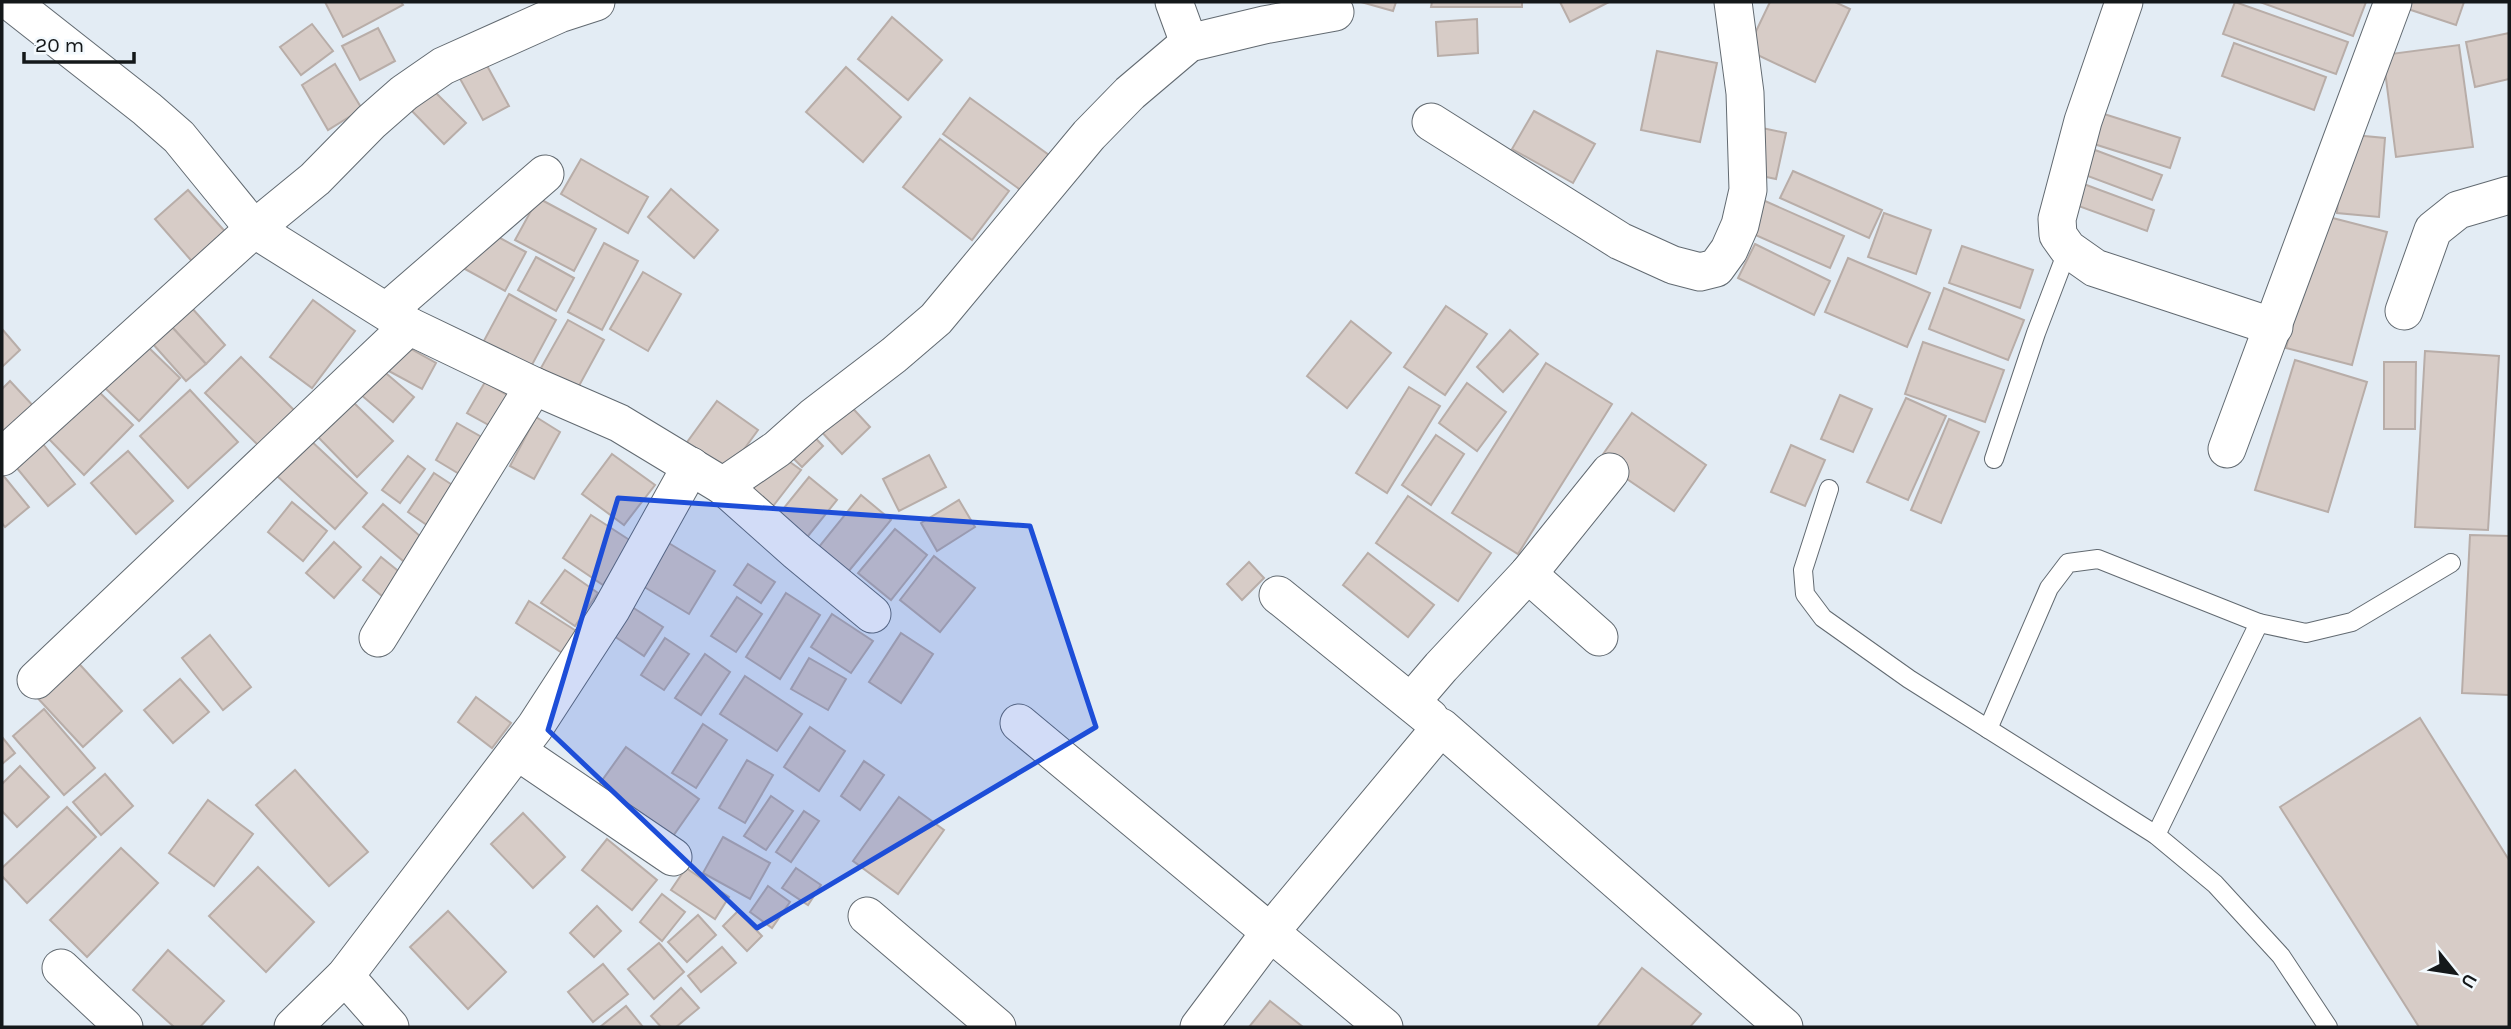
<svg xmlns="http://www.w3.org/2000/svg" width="2511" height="1029" viewBox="0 0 2511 1029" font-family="Karla,sans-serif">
  <rect width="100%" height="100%" fill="#e3ecf4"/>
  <g fill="#d7ccc7" stroke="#b8ada8" stroke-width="2">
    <polygon points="325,2 401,2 403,5 343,37"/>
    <polygon points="1361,2 1396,2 1393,11"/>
    <polygon points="1432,2 1522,2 1522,7 1431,7"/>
    <polygon points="1560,2 1609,2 1570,22"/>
    <polygon points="1770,2 1835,2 1850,9 1815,82 1747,50"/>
    <polygon points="2235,2 2348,42 2336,74 2223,34"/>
    <polygon points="2260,2 2366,2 2353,36"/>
    <polygon points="2400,2 2464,2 2456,25 2399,6"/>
    <polygon points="892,17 942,60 908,100 858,59"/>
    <polygon points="1477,19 1478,53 1438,56 1436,22"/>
    <polygon points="312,24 333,51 301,75 280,47"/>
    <polygon points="378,28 395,61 360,80 342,46"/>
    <polygon points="2509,33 2509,79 2475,87 2466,42"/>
    <polygon points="2234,43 2326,77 2314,110 2222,76"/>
    <polygon points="2459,45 2473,147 2396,157 2383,55"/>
    <polygon points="479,51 509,106 483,120 453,66"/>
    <polygon points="1657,51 1717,63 1700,142 1641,130"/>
    <polygon points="335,64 362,109 328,130 302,85"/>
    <polygon points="846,67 901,117 863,162 806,112"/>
    <polygon points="431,88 466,123 444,144 410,109"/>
    <polygon points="970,98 1049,155 1022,191 943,134"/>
    <polygon points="1534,111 1595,144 1573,183 1512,149"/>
    <polygon points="2104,114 2180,138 2170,168 2094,144"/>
    <polygon points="1762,128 1786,133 1776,179 1752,174"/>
    <polygon points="2343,134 2385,138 2379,217 2337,213"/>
    <polygon points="940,139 1009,191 972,240 903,187"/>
    <polygon points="2095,150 2162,175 2152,200 2085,175"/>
    <polygon points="581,159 648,197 628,233 561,194"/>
    <polygon points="1793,171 1882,210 1869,238 1780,198"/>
    <polygon points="2081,183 2154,210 2147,231 2073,204"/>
    <polygon points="671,189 718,230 694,258 648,217"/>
    <polygon points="188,190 229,236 196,266 155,219"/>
    <polygon points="1756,197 1844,236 1830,268 1742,229"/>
    <polygon points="538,198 596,229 574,271 515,240"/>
    <polygon points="1884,213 1931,230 1916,274 1868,257"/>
    <polygon points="2321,215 2387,232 2352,365 2286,348"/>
    <polygon points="487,231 526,252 505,291 465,269"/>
    <polygon points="604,243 638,261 602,330 568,312"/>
    <polygon points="1755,244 1830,281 1814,315 1738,278"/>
    <polygon points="1962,246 2033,270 2020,308 1949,283"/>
    <polygon points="536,257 574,278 556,311 518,290"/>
    <polygon points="1848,258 1930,293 1907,347 1825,312"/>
    <polygon points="643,272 681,294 648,351 610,329"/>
    <polygon points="1944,288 2024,320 2008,360 1929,329"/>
    <polygon points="509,294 556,320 526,376 479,350"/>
    <polygon points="313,300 355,331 312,388 270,357"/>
    <polygon points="1446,306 1487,334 1445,395 1404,367"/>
    <polygon points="191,307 225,345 206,364 171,326"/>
    <polygon points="568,320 604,340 574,395 537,375"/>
    <polygon points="1351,321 1391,353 1347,408 1307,376"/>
    <polygon points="171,326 206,364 186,381 152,343"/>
    <polygon points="2,329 20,350 2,367"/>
    <polygon points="1510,330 1538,354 1503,392 1477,367"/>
    <polygon points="1923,342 2004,370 1985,422 1905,394"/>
    <polygon points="402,344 436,363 422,389 387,370"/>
    <polygon points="146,345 180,378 139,421 105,388"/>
    <polygon points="2425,351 2499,356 2488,530 2415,527"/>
    <polygon points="241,357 294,410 259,446 205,393"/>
    <polygon points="2295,360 2367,382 2328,512 2255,490"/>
    <polygon points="2384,362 2416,362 2415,429 2384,429"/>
    <polygon points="1546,363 1612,404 1518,554 1452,513"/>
    <polygon points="381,369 414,397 393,422 360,394"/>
    <polygon points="10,381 37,410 7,438 2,432 2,389"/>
    <polygon points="485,382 512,398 494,428 467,413"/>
    <polygon points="1467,383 1506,412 1477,451 1439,423"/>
    <polygon points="1409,387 1440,406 1387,493 1356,473"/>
    <polygon points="95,388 133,425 84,475 46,436"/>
    <polygon points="190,390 238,442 188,488 140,436"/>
    <polygon points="1840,395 1872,409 1853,452 1821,439"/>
    <polygon points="1906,398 1946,416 1908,500 1867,482"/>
    <polygon points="717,401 758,430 726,474 685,445"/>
    <polygon points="353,402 393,441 357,477 318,437"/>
    <polygon points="847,402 870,427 842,454 819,429"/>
    <polygon points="1632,413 1706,465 1674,511 1599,460"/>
    <polygon points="536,417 560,432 534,479 510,466"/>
    <polygon points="1949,419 1979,432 1941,523 1911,510"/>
    <polygon points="457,423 492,443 471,481 436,460"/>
    <polygon points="807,429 823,446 802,467 785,450"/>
    <polygon points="1436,435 1464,454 1431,505 1402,485"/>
    <polygon points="39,439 75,484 48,506 11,461"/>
    <polygon points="309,439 367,493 335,529 276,475"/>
    <polygon points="1791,445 1825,460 1805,506 1771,492"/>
    <polygon points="128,451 173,501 136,534 91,483"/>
    <polygon points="776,452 801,470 770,510 746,492"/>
    <polygon points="612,454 655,485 624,525 582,494"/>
    <polygon points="929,455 946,487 899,511 883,479"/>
    <polygon points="408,456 425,469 400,503 382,490"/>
    <polygon points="434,473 463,492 437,532 408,512"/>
    <polygon points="2,474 29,507 5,527 2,523"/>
    <polygon points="809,477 837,500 804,541 775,519"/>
    <polygon points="861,495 891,520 848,572 818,548"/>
    <polygon points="1408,496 1491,553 1458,601 1376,543"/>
    <polygon points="959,500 975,527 937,551 921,523"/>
    <polygon points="292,502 327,531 303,561 268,532"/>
    <polygon points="383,504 428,543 409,566 363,527"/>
    <polygon points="591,515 631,541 603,585 563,558"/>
    <polygon points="895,529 927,555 891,600 858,573"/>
    <polygon points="2470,535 2509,536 2509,695 2462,693"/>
    <polygon points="334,542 361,567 334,598 306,573"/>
    <polygon points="667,542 715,571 689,614 641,585"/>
    <polygon points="1368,553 1434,605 1408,637 1343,585"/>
    <polygon points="934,556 975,588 940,632 900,600"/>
    <polygon points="381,557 408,579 389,602 363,580"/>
    <polygon points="1249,562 1264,578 1242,600 1227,584"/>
    <polygon points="748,564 775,582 761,603 734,585"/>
    <polygon points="565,570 598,593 575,626 541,603"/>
    <polygon points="786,593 820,615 780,679 746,657"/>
    <polygon points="737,597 762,614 736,652 711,636"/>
    <polygon points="529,601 581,634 567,656 516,623"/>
    <polygon points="629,605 663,627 644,656 611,634"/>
    <polygon points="832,614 873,641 851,673 811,647"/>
    <polygon points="901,633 933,654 901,703 869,682"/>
    <polygon points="210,635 251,687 223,710 182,658"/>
    <polygon points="665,638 689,654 664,690 641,675"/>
    <polygon points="705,654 730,672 701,715 675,698"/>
    <polygon points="73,657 122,711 83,747 33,693"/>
    <polygon points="809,658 846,679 828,710 791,689"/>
    <polygon points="745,676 802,714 777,751 720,714"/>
    <polygon points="180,679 209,712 173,743 144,710"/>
    <polygon points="476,697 511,723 492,748 458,722"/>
    <polygon points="44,709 95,768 64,795 13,736"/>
    <polygon points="2420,718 2509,860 2509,1027 2419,1027 2280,807"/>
    <polygon points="703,724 727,740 696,788 672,773"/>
    <polygon points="810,727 845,751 819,791 784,767"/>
    <polygon points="2,737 15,753 2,764"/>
    <polygon points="626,747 699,799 666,846 593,793"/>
    <polygon points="747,760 773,775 745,823 719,808"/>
    <polygon points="864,761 884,775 860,810 841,796"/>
    <polygon points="20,766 49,797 17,827 2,811 2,784"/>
    <polygon points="295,770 368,852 329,886 256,805"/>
    <polygon points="105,774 133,806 101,835 73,802"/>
    <polygon points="771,796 793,811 766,850 744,836"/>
    <polygon points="899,797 944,830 898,894 853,861"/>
    <polygon points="208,800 253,834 214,886 169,853"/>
    <polygon points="67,807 96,837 27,903 2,876 2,868"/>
    <polygon points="804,811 819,821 791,862 776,852"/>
    <polygon points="523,813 565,857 533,888 491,844"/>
    <polygon points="723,837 770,863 750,899 703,873"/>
    <polygon points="607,839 657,880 632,910 582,870"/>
    <polygon points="121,848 158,883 87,957 50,920"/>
    <polygon points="258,867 314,922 266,972 209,916"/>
    <polygon points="686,868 729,897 715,919 671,890"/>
    <polygon points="796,868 821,885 808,905 782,888"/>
    <polygon points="768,886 790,902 772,928 750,912"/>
    <polygon points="662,894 685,912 662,941 640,922"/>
    <polygon points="597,906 621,931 594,957 570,933"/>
    <polygon points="448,911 506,972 468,1009 410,947"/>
    <polygon points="738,911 762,936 747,951 723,926"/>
    <polygon points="698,915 716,935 687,962 668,942"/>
    <polygon points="659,943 684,972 654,999 628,969"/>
    <polygon points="722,947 736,963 701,992 688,976"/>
    <polygon points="168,950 224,1001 200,1027 174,1027 133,990"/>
    <polygon points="603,964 628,994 593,1022 568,992"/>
    <polygon points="1642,968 1701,1014 1690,1027 1597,1027"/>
    <polygon points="681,988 699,1008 676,1027 661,1027 651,1016"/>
    <polygon points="1270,1001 1303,1027 1249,1027"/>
    <polygon points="626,1006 643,1027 600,1027"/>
  </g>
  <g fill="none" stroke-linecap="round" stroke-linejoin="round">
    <g stroke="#626a71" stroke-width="20">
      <g id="lane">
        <polyline points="1994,459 2036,333 2068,249"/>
        <polyline points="1829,489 1803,570 1805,594 1823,618 1909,679 2156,835 2215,884 2281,956 2328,1027"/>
        <polyline points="1988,729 2049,588 2068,563 2098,559 2259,623 2306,633 2352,622 2451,563"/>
        <polyline points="2156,835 2259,623"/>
      </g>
    </g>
    <g stroke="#626a71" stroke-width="39">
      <g id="street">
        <polyline points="11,2 147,109 179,137 254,229 409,326 534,386 619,423 723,486 796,551 872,614"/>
        <polyline points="1174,2 1189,43"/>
        <polyline points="2124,2 2083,121 2057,219 2058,235 2068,249 2095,268 2274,327"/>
        <polyline points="1431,122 1620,241 1673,265 1700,272 1716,268 1729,250 1740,225 1748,190 1745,93 1733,2"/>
        <polyline points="387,311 545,174"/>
        <polyline points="2404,311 2433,230 2458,210 2509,195"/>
        <polyline points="2227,449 2393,2"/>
        <polyline points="2,457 254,229 315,179 371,122 404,93 443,66 559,14 596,2"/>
        <polyline points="723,486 777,449 813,417 894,355 936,319 1089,135 1130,93 1189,43 1264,25 1335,12"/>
        <polyline points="1528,574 1599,637"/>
        <polyline points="1278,595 1430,718"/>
        <polyline points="378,638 534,386"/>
        <polyline points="36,680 409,326"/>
        <polyline points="1411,702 1441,667 1528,574 1610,472"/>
        <polyline points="1019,723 1384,1027"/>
        <polyline points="517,751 673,857"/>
        <polyline points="867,916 997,1027"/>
        <polyline points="61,968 124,1027"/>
        <polyline points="345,976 390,1027"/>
        <polyline points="293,1027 345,976 535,727 611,610 691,466"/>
        <polyline points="1199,1027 1271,931 1441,727 1784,1027"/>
      </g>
    </g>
    <use href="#lane" stroke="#fff" stroke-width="18"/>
    <use href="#street" stroke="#fff" stroke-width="37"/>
  </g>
  <path fill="#1d4ed8" fill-opacity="0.2" stroke="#1d4ed8" stroke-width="5" stroke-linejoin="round" d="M 618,498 L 1030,526 L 1096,727 L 757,928 L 548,730 Z"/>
  <rect width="2511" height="1029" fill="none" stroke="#14181a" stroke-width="7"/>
  <g transform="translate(2455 973) rotate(120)" stroke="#f3f9fd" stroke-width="5" paint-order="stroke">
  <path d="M0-5L12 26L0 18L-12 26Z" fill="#14181a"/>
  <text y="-10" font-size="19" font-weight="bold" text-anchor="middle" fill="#14181a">U</text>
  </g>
  <path d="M24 52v10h110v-10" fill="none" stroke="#14181a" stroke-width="3.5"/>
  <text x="35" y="52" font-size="21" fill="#14181a" stroke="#f3f9fd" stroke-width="5" paint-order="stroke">20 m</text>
</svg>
